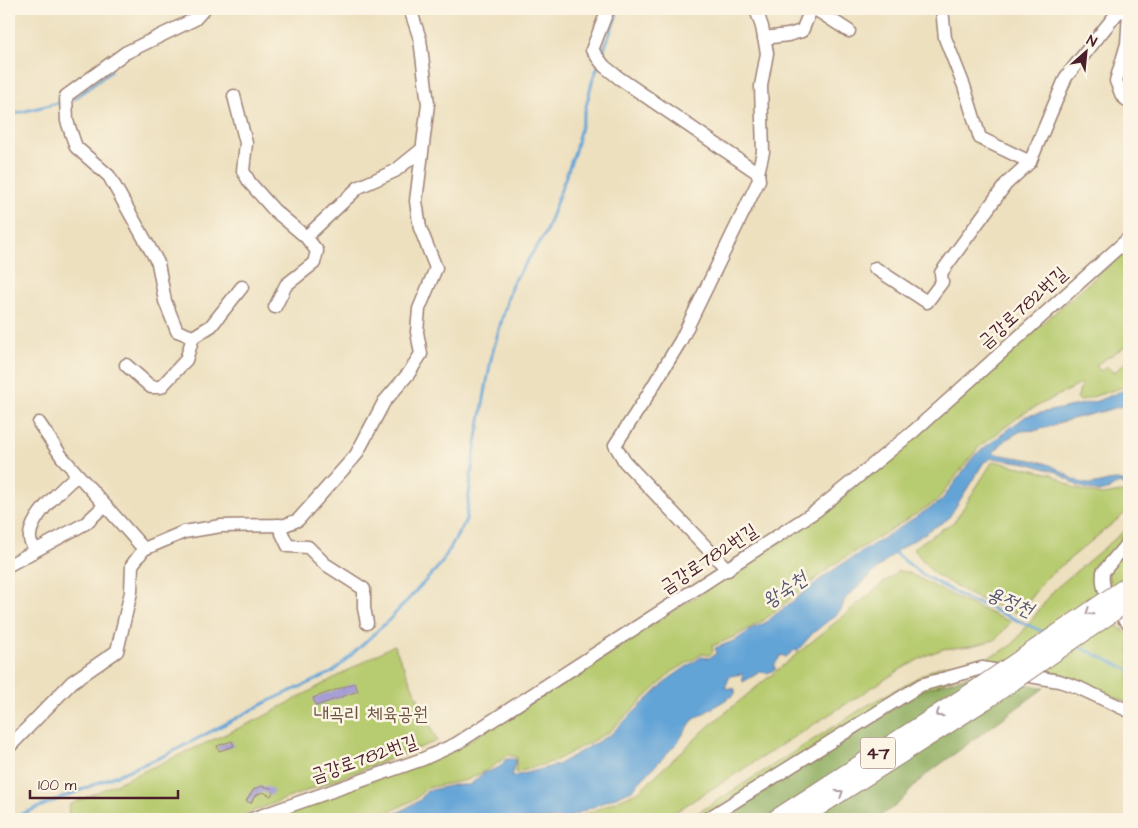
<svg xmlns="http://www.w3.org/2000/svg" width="1138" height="828" viewBox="0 0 1138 828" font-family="'Architects Daughter','Poor Story',sans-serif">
  <rect width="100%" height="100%" fill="#fcf5e5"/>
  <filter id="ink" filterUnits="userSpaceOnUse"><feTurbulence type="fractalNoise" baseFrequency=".02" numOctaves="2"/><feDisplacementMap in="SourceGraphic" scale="10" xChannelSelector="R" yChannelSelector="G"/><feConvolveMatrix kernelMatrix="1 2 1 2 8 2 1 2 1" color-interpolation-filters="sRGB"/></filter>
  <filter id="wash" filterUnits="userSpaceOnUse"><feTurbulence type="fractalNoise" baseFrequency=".0096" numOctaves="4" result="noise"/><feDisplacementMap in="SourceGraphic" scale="20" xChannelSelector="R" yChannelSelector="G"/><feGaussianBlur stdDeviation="1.12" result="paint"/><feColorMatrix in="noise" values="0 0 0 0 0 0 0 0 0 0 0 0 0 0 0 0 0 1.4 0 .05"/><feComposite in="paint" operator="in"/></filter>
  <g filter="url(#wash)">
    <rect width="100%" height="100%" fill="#ede0bf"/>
    <g fill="#b7cb6f" stroke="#80754d">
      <polygon points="1129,248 1129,258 1125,263 1129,268 1129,344 1096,365 1100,371 1108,367 1112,372 1117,370 1129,359 1129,385 1080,401 1077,399 1082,383 1024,413 979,447 937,501 833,565 764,620 736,636 712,646 713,652 709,655 702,654 672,672 609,732 555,761 515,773 517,757 508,755 491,768 467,780 426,788 417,798 376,819 268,819 454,750 558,686 823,514"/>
      <polygon points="993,461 1052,474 1074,488 1101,495 1129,491 1129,510 1044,580 1019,614 974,597 933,573 913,548 955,521"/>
      <polygon points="1129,527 1129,536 1097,584 1105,617 1129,634 1129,703 1064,676 981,665 859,720 700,819 688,819 868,705 930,671 941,666 985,658 1001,652 1014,643 1055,589"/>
      <path d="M 1129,545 L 1129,610 C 1117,599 1110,589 1107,573 Z"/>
      <polygon points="898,571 907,572 965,602 1011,622 995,640 971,646 943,649 927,655 903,668 664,819 575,819 639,791 709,726"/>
      <polygon points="394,645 437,741 233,819 68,819 69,805 261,718"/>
    </g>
    <polygon fill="#91af62" stroke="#6e6746" points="980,672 1044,688 923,777 897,805 874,819 715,819 923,690"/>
    <path fill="#64a4d7" stroke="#576281" d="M 1129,388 L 1129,402 L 1123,406 L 1065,421 L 1038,430 L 1021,431 L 1005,440 L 993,453 C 1012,458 1032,458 1050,465 C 1063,470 1074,483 1088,484 C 1101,486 1111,476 1126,482 L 1129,481 L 1129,487 L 1119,483 L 1110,489 L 1099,492 L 1078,486 L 1057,472 L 1026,463 L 992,458 L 984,462 L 948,519 L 898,550 L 845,599 L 841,610 L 812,634 L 797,651 L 794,650 L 786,657 L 781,655 L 774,666 L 776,669 L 767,673 L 760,672 L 743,682 L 742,674 L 730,676 L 725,688 L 735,689 L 735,694 L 693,720 L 677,743 L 632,790 L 565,819 L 383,819 L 403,810 L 420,800 L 427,791 L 454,785 L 470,785 L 482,774 L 500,767 L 506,759 L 516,759 L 511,777 L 557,765 L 611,734 L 670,678 L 701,657 L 709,658 L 717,653 L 715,648 L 736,640 L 753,628 L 765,623 L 827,574 L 941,501 L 975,455 L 1026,416 L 1097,401 Z"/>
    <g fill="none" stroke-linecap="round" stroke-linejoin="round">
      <g stroke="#64a4d7" stroke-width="3">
        <polyline points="206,14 217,9"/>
        <polyline points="601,57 619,9"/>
        <polyline points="74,99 111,71"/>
        <polyline points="9,115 58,103"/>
        <polyline points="892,551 923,575 970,601 987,606 996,611 1046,633"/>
        <polyline points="1075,645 1129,670"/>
        <polyline points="10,819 166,755 269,701 333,672 389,620 441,564 466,520 473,460 492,354 512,284 545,234 575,151 592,82 598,66"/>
      </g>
    </g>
    <g id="blocks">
      <g fill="#a59bd6">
        <polygon points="355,683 358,691 316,706 313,698"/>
        <polygon points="232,741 234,746 219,751 217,746"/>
        <polygon points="262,786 271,788 274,791 271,796 263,792 260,793 254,797 251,803 246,801 254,789"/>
      </g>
    </g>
  </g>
  <g filter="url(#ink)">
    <use href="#blocks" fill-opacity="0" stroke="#9c8075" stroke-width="1"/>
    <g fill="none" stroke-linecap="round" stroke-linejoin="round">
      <g stroke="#9c8075" stroke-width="15">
        <g id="minor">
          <polyline points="608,9 592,50 604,66 619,78 758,173 759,180 681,340 644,401 615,445 625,462 728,570"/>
          <polyline points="756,9 762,27 767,53 761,86 763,152 758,173"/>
          <polyline points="815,9 849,31"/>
          <polyline points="942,9 945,38 964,86 980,138 1030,162"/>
          <polyline points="1129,12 1127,44 1116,81 1122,96 1129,102"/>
          <polyline points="764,38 788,35 802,31 810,12 810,9"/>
          <polyline points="234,96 246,143 243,171 250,183 274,210 306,237 317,251 314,263 286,285 275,307"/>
          <polyline points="306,237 359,187 395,171 421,150"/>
          <polyline points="875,268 927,302 942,282 941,273 1006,184 1030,162 1066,77 1118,12 1129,10"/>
          <polyline points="193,337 177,331 165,301 158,263 109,176 76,147 67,121 66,96 125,53 195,19 204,9"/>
          <polyline points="126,365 151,387 161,387 186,360 193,337 211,326 242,287"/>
          <polyline points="39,423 62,457 144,549"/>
          <polyline points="278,525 288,546 308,547 325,564 364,589 364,608 367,623"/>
          <path d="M 1129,541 L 1103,572 C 1100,594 1115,610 1129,624"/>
          <path d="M 35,550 C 34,547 30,542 30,539 C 28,518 63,488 77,475"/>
          <polyline points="9,565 86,523 104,506"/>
          <polyline points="9,747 72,682 117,651 131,592 132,565 144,549 184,532 221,526 285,525 298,520 356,455 384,402 409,373 421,354 417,332 419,309 436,268 420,228 416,201 428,104 420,39 410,9"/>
          <polyline points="252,819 423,759 456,744 816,511 914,431 1129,238"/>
          <polyline points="707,819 921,685 982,668 1059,681 1077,687 1129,711"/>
        </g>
      </g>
      <g stroke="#9c8075" stroke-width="20">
        <g id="highway">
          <polyline points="776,819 980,687"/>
          <polyline points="799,819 987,699"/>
        </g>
      </g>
      <use href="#minor" stroke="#fff" stroke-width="12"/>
      <use href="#highway" stroke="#fff" stroke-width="18"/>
      <g stroke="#9c8075" stroke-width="20" stroke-linecap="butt">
        <g id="highway-bridge">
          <polyline points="980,687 1129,585"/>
          <polyline points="987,699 1129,601"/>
        </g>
      </g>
      <use href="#highway-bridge" stroke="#fff" stroke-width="18"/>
    </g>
    <defs><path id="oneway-chevron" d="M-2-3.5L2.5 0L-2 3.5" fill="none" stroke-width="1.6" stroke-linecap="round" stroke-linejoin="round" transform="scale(1.25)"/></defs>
    <g stroke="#ae9aa0">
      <use href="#oneway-chevron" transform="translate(1089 612) rotate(146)"/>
      <use href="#oneway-chevron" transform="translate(939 714) rotate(147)"/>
      <use href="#oneway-chevron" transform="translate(840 793) rotate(-33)"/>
    </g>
  </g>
  <g text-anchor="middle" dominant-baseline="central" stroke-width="5" stroke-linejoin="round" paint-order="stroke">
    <rect fill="#fcf5e5" stroke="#7f5f63" stroke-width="1" x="860.5" y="737.5" width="35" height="31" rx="4"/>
    <g font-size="18" font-weight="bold" fill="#4a1f2b">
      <text x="878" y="753">47</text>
    </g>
    <g font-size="19" fill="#4a1f2b" stroke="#fcf5e5">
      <text transform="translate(1023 308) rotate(-42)">금강로782번길</text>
      <text transform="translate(709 559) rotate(-33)">금강로782번길</text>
      <text transform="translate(364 759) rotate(-19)">금강로782번길</text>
    </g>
    <g font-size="19" fill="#6b533f" stroke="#fcf5e5">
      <text x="371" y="714">내곡리 체육공원</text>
    </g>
    <g font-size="20" font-style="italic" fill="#545470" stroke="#fcf5e5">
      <text transform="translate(785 590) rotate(-34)">왕숙천</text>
      <text transform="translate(1010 602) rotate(23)">용정천</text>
    </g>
  </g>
  <rect width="1138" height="828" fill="none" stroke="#fcf5e5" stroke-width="30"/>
  <g transform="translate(1086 52) rotate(27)" stroke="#fcf5e5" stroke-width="4" paint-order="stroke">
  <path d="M0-4L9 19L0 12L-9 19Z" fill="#4a1f2b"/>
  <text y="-8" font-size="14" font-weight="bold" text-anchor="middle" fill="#4a1f2b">N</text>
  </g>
  <path d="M30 790v8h148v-8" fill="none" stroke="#4a1f2b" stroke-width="2.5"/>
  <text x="38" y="790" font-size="15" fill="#4a1f2b" stroke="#fcf5e5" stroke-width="4" paint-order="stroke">100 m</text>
</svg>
